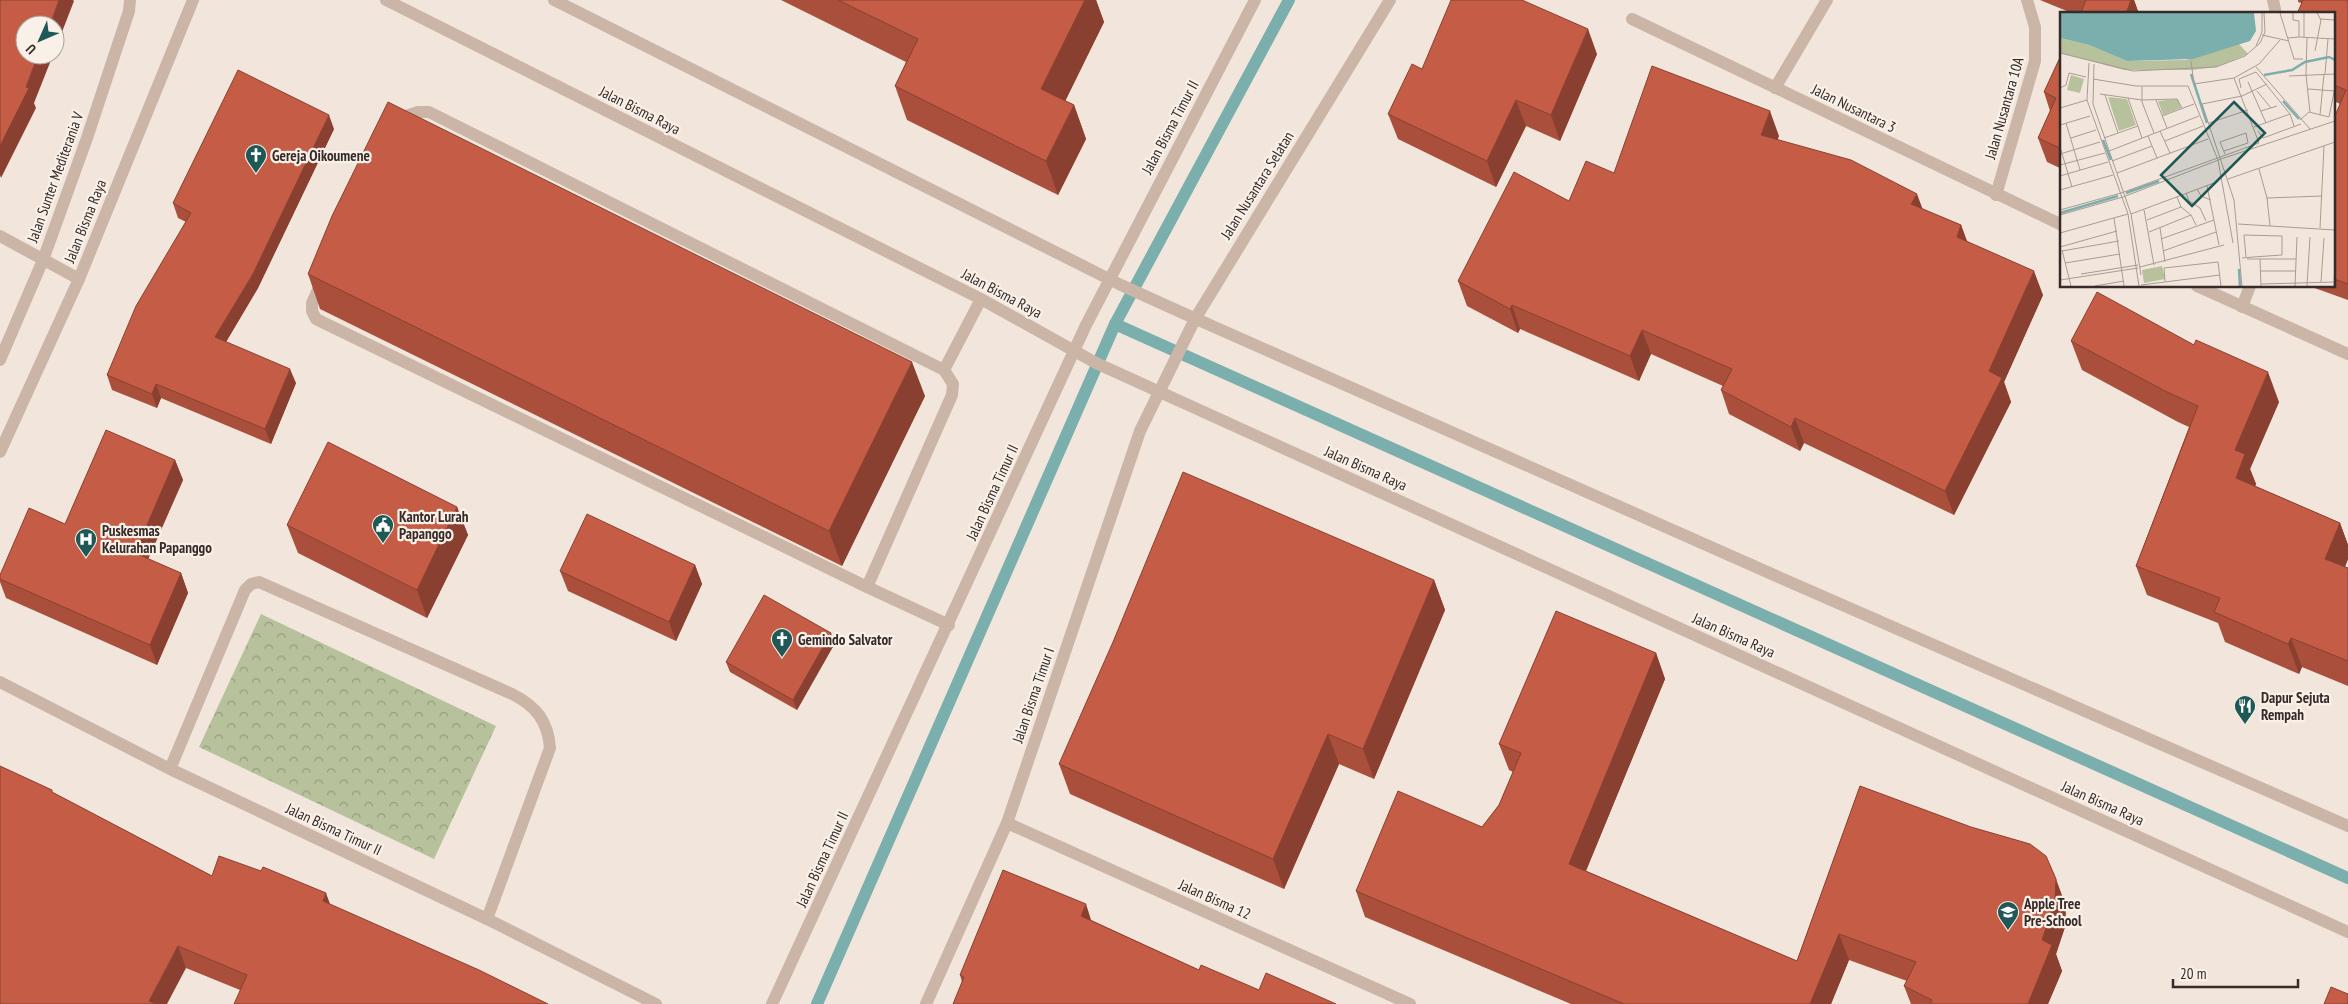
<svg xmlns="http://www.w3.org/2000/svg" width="2348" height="1004" viewBox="0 0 2348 1004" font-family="'PT Sans Narrow',sans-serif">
  <defs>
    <pattern id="park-crowns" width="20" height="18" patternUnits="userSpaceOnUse" patternTransform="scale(1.25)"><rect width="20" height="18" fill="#b7c19c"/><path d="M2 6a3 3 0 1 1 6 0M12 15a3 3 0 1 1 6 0" fill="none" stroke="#969d7f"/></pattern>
  </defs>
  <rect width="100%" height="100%" fill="#f2e6dc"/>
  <polygon fill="url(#park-crowns)" points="261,614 496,726 434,859 199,747"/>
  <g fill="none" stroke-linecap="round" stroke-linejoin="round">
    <g stroke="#7bafad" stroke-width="12">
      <polyline points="1115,324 2348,878"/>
      <polyline points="817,1004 1115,324 1289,0"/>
    </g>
    <g stroke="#cab5a7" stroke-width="12">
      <polyline points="386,0 981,299 1096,363 2348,932"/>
      <polyline points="554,0 1121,285 1185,314 1783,579 2348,826"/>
      <polyline points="2273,0 2276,14"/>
      <polyline points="1632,19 2062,225"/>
      <polyline points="1775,88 1827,0"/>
      <polygon points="418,112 429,112 944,370 953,384 952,395 867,587 316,319 312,311 312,303 390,131 400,118"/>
      <polyline points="1996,195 2035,61 2035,27 2027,0"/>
      <polyline points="0,236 79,279"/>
      <polyline points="2197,286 2348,354"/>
      <polyline points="2242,307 2250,286"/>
      <polyline points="0,360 43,260 87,138 129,11 130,0"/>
      <polyline points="944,370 981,299"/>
      <polyline points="0,452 79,279 193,0"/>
      <polyline points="867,587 949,625"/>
      <polyline points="0,682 170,769 487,919 656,1004"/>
      <path d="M 170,769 L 245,590 L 251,584 L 259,582 L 512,694 C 536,706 548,721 550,748 L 487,919"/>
      <polyline points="1007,823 1410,1004"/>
      <polyline points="772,1004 1086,325 1255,0"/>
      <polyline points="926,1004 1007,823 1140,431 1195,319 1390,0"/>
    </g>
  </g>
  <g fill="#a94f3c">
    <polygon points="781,0 1096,0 1104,22 1065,101 1074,105 1086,139 1058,195 907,120 895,86 906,62"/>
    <polygon points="2040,0 2134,0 2139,14 2074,14"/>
    <polygon points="2298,0 2348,0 2348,300 2309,286 2334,286 2334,118 2340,104 2334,101 2334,14 2298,2"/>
    <polygon points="2062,53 2062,169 2047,162 2038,138 2050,111 2044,92"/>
    <polygon points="1597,54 1560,141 1526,126 1496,187 1398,139 1388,114"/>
    <polygon points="334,129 258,288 226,342 296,383 271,444 161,398 157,408 112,390 107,375 186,222 178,218 173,203"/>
    <polygon points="1779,136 1777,140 1922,209 1961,225 1967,241 2043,295 2004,382 2011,402 1954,515 1804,443 1800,451 1729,414 1721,390 1723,386 1651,354 1639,381 1520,329 1518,333 1467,306 1458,281 1569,201 1614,173"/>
    <polygon points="308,274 925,396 842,566 320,309"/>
    <polygon points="2071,341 2279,402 2250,469 2256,484 2255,486 2340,523 2348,545 2348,559 2345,567 2348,568 2348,686 2302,667 2299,674 2225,642 2218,623 2147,595 2136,566 2189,427 2178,422 2082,370"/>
    <polygon points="175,460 183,480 148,559 181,573 188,593 157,665 6,598 0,582 0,575 65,524"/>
    <polygon points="457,507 468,535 427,618 298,553 287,525"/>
    <polygon points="695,565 702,584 676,641 568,591 560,571"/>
    <polygon points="1434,580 1445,610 1374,779 1339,764 1284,889 1070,794 1059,764"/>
    <polygon points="835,643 797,710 730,672 726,662"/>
    <polygon points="1656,653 1665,679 1586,871 1797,961 1860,786 2066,906 2065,927 2056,954 2062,971 2048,1004 1911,1004 1904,986 1907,981 1849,960 1831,1004 1571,1004 1365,917 1356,891 1482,827 1499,805 1513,772 1509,770 1499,744"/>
    <polygon points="53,793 212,876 330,904 240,990 186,968"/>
    <polygon points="1091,920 1199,970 1259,990 962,982 960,975"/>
  </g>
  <g fill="#8a4031">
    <polygon points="59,0 73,0 74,1 55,50 55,25 50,25"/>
    <polygon points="1085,0 1096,0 1104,22 1054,124 1041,89"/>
    <polygon points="2131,0 2134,0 2139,14 2126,14"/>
    <polygon points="1588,29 1597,54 1560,141 1551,115"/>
    <polygon points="38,55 53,55 34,103 36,108 1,178 0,175 0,146 26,87"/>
    <polygon points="1516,100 1526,126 1496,187 1487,161"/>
    <polygon points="1074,105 1086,139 1058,195 1046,161"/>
    <polygon points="1770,111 1779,136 1769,159 1761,135"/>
    <polygon points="329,115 334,129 258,288 220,352 215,337"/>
    <polygon points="1917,194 1926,218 1911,204"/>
    <polygon points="1961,225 1970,250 1957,237"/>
    <polygon points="2034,271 2043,295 2004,382 2011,402 1954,515 1945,491 1989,371"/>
    <polygon points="1512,305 1520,329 1518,333 1510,309"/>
    <polygon points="1642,330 1651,354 1639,381 1630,356"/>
    <polygon points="912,362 925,396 842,566 829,531"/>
    <polygon points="290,369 296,383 271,444 265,429"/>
    <polygon points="2268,372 2279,402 2250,469 2256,484 2247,507 2236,478 2235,450"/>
    <polygon points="156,384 161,398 157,408 152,394"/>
    <polygon points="1795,418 1804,443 1800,451 1791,427"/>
    <polygon points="175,460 183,480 142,573 135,553"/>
    <polygon points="457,507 468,535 427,618 417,590"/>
    <polygon points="2340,523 2348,545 2348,559 2336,588 2325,559"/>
    <polygon points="695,565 702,584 676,641 669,622"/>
    <polygon points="181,573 188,593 157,665 150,645"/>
    <polygon points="1434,580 1445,610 1374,779 1363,749"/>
    <polygon points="831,633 835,643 797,710 793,700"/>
    <polygon points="2291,638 2302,667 2299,674 2288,644"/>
    <polygon points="1656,653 1665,679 1578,890 1569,864"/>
    <polygon points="1328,734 1339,764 1284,889 1273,859"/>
    <polygon points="2056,879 2066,906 2065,927 2056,954 2062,971 2048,1004 2028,1004"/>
    <polygon points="326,893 334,915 323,901"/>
    <polygon points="1086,904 1093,926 1081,916"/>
    <polygon points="1839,934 1849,960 1831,1004 1810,1004"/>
    <polygon points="178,946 186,968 167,1004 151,1004 149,1001"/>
  </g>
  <g fill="#c55c46" stroke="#8a4031">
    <polygon points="0,0 59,0 50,25 25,25 25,55 38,55 26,87 29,88 0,146"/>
    <polygon points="838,0 1085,0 1041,89 1074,105 1046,161 895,86 918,39"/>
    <polygon points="1451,0 1522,0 1588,29 1551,115 1516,100 1487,161 1388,114 1412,64 1422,69"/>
    <polygon points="2086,0 2131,0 2126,14 2080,14"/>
    <polygon points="2303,0 2348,0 2348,284 2334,279 2334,118 2346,90 2334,85 2334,14 2297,14"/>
    <polygon points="2062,53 2062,149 2038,138 2056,98 2044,92"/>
    <polygon points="1652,66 1770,111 1761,135 1851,160 1917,194 1911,204 1961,225 1957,237 2034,271 1989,371 2002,378 1945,491 1795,418 1791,427 1721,390 1732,369 1642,330 1630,356 1512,305 1510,309 1458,281 1514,172 1569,201 1586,161 1614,173"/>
    <polygon points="238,70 329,115 253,274 215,337 290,369 265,429 156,384 152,394 107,375 136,306 191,213 173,203"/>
    <polygon points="388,102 912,362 829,531 308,274 332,216"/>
    <polygon points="2097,292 2194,345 2196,340 2268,372 2235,450 2245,454 2236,478 2340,523 2325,559 2348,568 2348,661 2291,638 2288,644 2214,612 2220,598 2136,566 2198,406 2167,392 2071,341"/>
    <polygon points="106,430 175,460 135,553 181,573 150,645 0,579 0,575 29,508 65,524"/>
    <polygon points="328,442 457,507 417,590 287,525"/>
    <polygon points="1183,472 1434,580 1363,749 1328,734 1273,859 1059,764 1113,642"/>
    <polygon points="587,514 695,565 669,622 560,571"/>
    <polygon points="764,595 831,633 793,700 726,662"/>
    <polygon points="1556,611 1656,653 1569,864 1797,961 1860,786 1971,827 2030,844 2046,856 2056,879 2055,901 2042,940 2052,945 2028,1004 1930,1004 1932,1000 1904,986 1916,962 1839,934 1810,1004 1624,1004 1356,891 1398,791 1482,827 1499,805 1521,753 1499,744"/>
    <polygon points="0,766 52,790 52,792 212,876 219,856 261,871 263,867 326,893 323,901 479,970 548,1004 234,1004 247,975 178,946 149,1001 156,1004 0,1004"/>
    <polygon points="1003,870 1086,904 1081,916 1199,970 1201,965 1259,990 1266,973 1336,1004 953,1004 964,977 960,975"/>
    <polygon points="2331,987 2348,994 2348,1004 2324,1004"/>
  </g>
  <defs>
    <g id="church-pin" transform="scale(1.125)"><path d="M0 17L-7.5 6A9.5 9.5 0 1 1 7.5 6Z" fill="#1e5857" stroke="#f9f0e8"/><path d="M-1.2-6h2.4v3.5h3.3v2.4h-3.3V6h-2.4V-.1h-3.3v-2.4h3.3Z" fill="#fff"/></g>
    <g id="civic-pin" transform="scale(1.125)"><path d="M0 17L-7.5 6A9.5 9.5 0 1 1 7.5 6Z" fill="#1e5857" stroke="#f9f0e8"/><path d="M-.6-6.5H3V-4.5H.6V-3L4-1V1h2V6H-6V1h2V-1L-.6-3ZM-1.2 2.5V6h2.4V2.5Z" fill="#fff"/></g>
    <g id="hospital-pin" transform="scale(1.125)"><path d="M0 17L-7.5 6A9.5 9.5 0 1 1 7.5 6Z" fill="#1e5857" stroke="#f9f0e8"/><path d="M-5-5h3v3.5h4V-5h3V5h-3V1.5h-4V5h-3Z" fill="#fff"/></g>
    <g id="restaurant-pin" transform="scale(1.125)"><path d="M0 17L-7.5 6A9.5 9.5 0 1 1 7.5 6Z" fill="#1e5857" stroke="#f9f0e8"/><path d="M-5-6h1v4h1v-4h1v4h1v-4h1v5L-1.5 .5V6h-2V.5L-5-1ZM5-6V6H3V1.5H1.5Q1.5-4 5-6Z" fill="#fff"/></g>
    <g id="school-pin" transform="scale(1.125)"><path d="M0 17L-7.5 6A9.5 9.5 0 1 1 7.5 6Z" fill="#1e5857" stroke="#f9f0e8"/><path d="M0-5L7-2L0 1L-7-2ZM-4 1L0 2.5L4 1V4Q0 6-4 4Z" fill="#fff"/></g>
  </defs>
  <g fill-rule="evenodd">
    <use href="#church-pin" x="256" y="155"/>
    <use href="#civic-pin" x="383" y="525"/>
    <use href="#hospital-pin" x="86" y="539"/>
    <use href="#church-pin" x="782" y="639"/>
    <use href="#restaurant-pin" x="2245" y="706"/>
    <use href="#school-pin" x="2008" y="912"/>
  </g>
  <g text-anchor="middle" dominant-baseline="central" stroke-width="4.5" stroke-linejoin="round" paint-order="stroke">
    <g font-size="15" fill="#362b28" stroke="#f9f0e8">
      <text transform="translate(1854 108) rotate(26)">Jalan Nusantara 3</text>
      <text transform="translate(2004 108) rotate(-74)">Jalan Nusantara 10A</text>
      <text transform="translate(640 110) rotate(27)">Jalan Bisma Raya</text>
      <text transform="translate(1170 127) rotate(-62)">Jalan Bisma Timur II</text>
      <text transform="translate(55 177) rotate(-70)">Jalan Sunter Mediterania V</text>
      <text transform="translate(1257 185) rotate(-58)">Jalan Nusantara Selatan</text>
      <text transform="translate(85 221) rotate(-68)">Jalan Bisma Raya</text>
      <text transform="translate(1002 293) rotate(28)">Jalan Bisma Raya</text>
      <text transform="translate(1366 468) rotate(24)">Jalan Bisma Raya</text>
      <text transform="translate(992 492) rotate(-65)">Jalan Bisma Timur II</text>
      <text transform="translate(1734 635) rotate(24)">Jalan Bisma Raya</text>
      <text transform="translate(1033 695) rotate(-71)">Jalan Bisma Timur I</text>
      <text transform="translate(2103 803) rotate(24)">Jalan Bisma Raya</text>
      <text transform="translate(334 829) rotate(25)">Jalan Bisma Timur II</text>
      <text transform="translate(822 859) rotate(-65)">Jalan Bisma Timur II</text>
      <text transform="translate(1215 899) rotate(24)">Jalan Bisma 12</text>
    </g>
    <g font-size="15" font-weight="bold" fill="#362b28" stroke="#f9f0e8" text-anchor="start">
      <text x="272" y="155">Gereja Oikoumene</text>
      <text x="399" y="516">Kantor Lurah<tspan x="399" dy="17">Papanggo</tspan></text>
      <text x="102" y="530">Puskesmas<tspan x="102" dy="17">Kelurahan Papanggo</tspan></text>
      <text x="798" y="639">Gemindo Salvator</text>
      <text x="2261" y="697">Dapur Sejuta<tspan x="2261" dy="17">Rempah</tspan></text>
      <text x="2024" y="903">Apple Tree<tspan x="2024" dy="17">Pre-School</tspan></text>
    </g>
  </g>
  <g transform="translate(2060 12)">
    <rect width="275" height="275" fill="#f2e6dc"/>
    <path d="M 0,26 L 29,33 L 67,49 L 126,48 L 179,32 L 188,42 L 156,55 L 132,58 L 64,58 L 0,41 Z" fill="#b7c19c"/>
    <path d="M 11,63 L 24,67 L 20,81 L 7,78 ZM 48,85 L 67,87 L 76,113 L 59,119 ZM 118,87 L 121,96 L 103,103 L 98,89 ZM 102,254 L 105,267 L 84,271 L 82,258 Z" fill="#b7c19c"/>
    <path d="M 0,1 L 194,1 L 196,19 L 190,29 L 133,47 L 67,49 L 29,33 L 0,26 Z" fill="#7bafad"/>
    <path fill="none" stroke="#7bafad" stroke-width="2.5" d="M 131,62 L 147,111M 204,63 L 232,58 L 245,50 L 269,45 L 275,48M 223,89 L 239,107M 43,128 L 51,148M 66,181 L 99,169M 0,201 L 58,184M 179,257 L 180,274"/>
    <path fill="none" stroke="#a79b94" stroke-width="1" d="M 220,1 L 234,47 L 243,47M 244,1 L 244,25M 260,7 L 275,8M 202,23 L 229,29M 239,25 L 275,27M 228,26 L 239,25 L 239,9 L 233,8 L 233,1M 196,34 L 202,20 L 202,1M 255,39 L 261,8 L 257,1M 0,41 L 73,59 L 156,55 L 185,44 L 200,31 L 205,20 L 204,1M 131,49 L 134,72 L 174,66 L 199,52 L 220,28M 29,51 L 27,88 L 68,202 L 79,274M 34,52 L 33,92 L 71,202 L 81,263M 196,55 L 250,117M 265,62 L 268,27M 246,63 L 247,25M 246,63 L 250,100M 229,64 L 275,62M 33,67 L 76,74 L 128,74 L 158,148 L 173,231M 188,70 L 206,111M 82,75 L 82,90 L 94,121M 0,76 L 6,73 L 9,61 L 26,65M 181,76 L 179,67 L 196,60 L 230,102 L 234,114M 248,77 L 275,79M 197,79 L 211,96M 40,82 L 82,88 L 117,87 L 122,96M 45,83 L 58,121M 68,86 L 82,126M 96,88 L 107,116M 0,96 L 27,88M 201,99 L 217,94M 260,103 L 264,62M 102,104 L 134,92M 240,108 L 249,100 L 269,105 L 275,75M 6,111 L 20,158M 149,111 L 188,98M 0,113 L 30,104M 194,115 L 230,102M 100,119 L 110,141M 198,119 L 203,126 L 241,112M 88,124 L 97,146M 11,126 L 36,118M 44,126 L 78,114M 105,129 L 143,114M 0,135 L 12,175M 49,139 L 139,104M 164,139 L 188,131 L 186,121 L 160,130 L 165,142M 0,142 L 40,130M 52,149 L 92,134M 0,153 L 45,141M 199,157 L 207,186 L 210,214M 57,161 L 148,127M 0,164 L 48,150M 168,167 L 275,130M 147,174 L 159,233M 137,177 L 141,184 L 151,188M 0,178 L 53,163M 126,181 L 129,189 L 140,196 L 146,209M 117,185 L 121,195 L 131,203 L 136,213M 207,186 L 262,184M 0,198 L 61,181 L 199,131 L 174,66M 84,198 L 94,253M 71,202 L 154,171M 0,203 L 63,185 L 161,147 L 275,109M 54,206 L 64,274M 87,208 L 121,195M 178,212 L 275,218M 100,216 L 105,250M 260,216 L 264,134M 89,220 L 131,203M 0,221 L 68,202M 101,227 L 154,208M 0,235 L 57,219M 2,238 L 11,274M 2,239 L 59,229M 103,239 L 156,220M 182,246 L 193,245 L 222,243 L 222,224 L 184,223 L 186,245M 187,247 L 236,247M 200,247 L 201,274M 5,251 L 60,242M 80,255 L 164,233M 201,259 L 236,259M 21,262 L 78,253M 0,268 L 78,256M 105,269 L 104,256 L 158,250 L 161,274M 261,270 L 264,226M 201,272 L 275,270M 81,273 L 160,263M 35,274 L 64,269M 182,274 L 174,188 L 142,92 L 182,84 L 207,72M 235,274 L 237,225M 247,274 L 250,225M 274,274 L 275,246"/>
    <path fill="#1e5857" fill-opacity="0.15" stroke="#1e5857" stroke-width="2.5" d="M 174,90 L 205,121 L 132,194 L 101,163 Z"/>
    <rect width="275" height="275" fill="none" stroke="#362b28" stroke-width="2.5"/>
  </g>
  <g transform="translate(40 40) rotate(225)"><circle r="24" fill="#f9f0e8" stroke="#aba19b"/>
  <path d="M0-4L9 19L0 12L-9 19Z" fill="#1e5857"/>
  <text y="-8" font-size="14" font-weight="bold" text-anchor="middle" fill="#362b28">U</text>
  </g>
  <path d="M2173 979v8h125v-8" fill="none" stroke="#362b28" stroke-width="2.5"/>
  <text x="2180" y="979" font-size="15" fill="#362b28" stroke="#f9f0e8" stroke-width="4" paint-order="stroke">20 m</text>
</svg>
